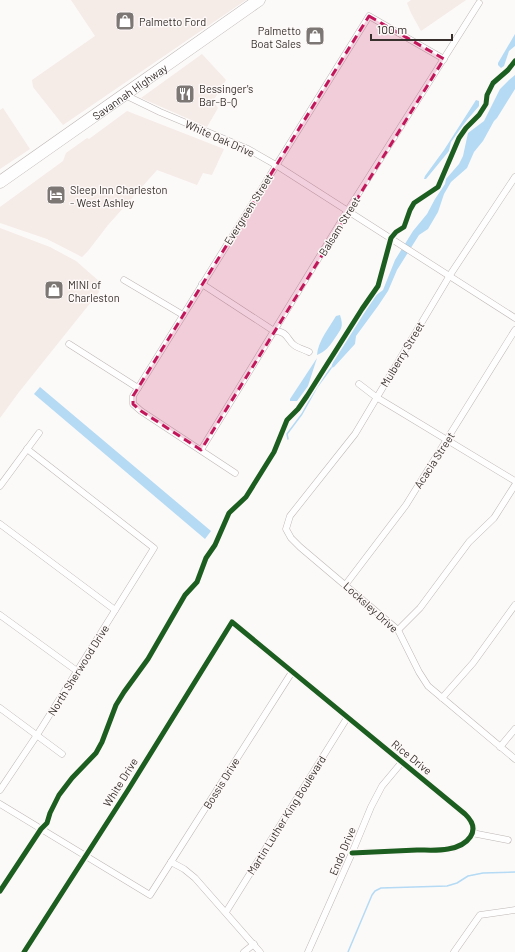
<svg xmlns="http://www.w3.org/2000/svg" width="515" height="952" viewBox="0 0 515 952" font-family="Barlow,sans-serif">
  <rect width="100%" height="100%" fill="#fcfaf9"/>
  <g fill="#f5ebe7">
    <polygon points="71,0 246,0 63,125 33,87 32,80 95,36"/>
    <polygon points="411,0 466,0 421,31 411,13 407,3"/>
    <polygon points="202,54 226,80 213,101 218,108 207,127 141,98"/>
    <polygon points="3,108 30,149 0,169 0,110"/>
    <polygon points="127,111 224,149 212,175 203,173 197,185 157,170 108,225 88,251 82,257 47,239 0,223 0,207 63,161 66,153 87,138 89,139"/>
    <polygon points="0,228 50,247 76,261 100,282 99,292 19,392 0,418"/>
  </g>
  <g fill="#b4daf4">
    <polygon points="515,34 515,46 509,51 504,66 501,68 498,65 498,63"/>
    <polygon points="515,75 515,89 497,118 494,121 483,141 474,152 467,168 451,182 444,194 438,212 428,229 419,235 397,270 388,291 378,306 356,336 355,344 334,367 331,368 334,358 350,333 359,315 364,313 375,296 383,290 395,260 413,231 427,214 435,199 445,184 446,179 459,164 463,156 468,133 484,121 500,89 509,80"/>
    <polygon points="476,100 479,101 479,106 467,120 451,142 449,151 426,179 424,179 425,176 444,150"/>
    <path d="M 340,315 C 344,327 341,329 335,338 C 329,347 326,351 317,355 C 318,341 329,328 336,316 Z"/>
    <polygon points="317,358 308,386 297,401 290,401 290,399"/>
    <polygon points="40,387 211,531 205,539 34,394"/>
  </g>
  <g fill="none" stroke-linecap="round" stroke-linejoin="round">
    <g stroke="#b4daf4" stroke-width="1.5">
      <polyline points="288,439 287,434 302,414 317,387 331,368"/>
      <polyline points="348,952 372,895 375,891 381,888 447,886 457,883 468,876 483,873 515,872"/>
    </g>
    <g stroke="#bcb7b5" stroke-width="7">
      <g id="street">
        <polyline points="125,95 160,112 248,149 276,165 515,318"/>
        <polyline points="515,177 450,275 355,434 290,516 286,529 291,538 300,547 398,630 419,672 428,686 515,759"/>
        <polyline points="124,280 183,315"/>
        <path d="M 202,284 L 274,331 C 288,331 287,340 294,345 C 298,348 305,350 309,352"/>
        <polyline points="69,344 138,388"/>
        <polyline points="359,384 376,397 515,481"/>
        <polyline points="201,450 348,210 479,3"/>
        <polyline points="235,473 141,411 133,404 133,396 369,16 444,59"/>
        <polyline points="0,486 39,433"/>
        <polyline points="0,524 115,610"/>
        <polyline points="346,584 406,505 515,330"/>
        <polyline points="0,615 77,671"/>
        <polyline points="398,630 420,608 469,542 494,518 515,485"/>
        <polyline points="442,698 473,663 515,605"/>
        <polyline points="0,708 62,754"/>
        <polyline points="500,747 515,729"/>
        <polyline points="0,790 37,735 154,548 27,449"/>
        <polyline points="0,804 150,895 292,672"/>
        <polyline points="472,833 508,840"/>
        <polyline points="171,862 184,869 195,878 260,952"/>
        <polyline points="226,912 347,718"/>
        <path d="M 24,952 L 128,790 L 232,622 L 465,814 C 483,831 467,846 448,849 C 438,851 427,850 417,850 C 395,851 374,852 352,853"/>
        <polyline points="244,952 254,944"/>
        <polyline points="308,952 352,853 371,807 382,786 402,762"/>
        <polyline points="454,952 480,915 515,910"/>
      </g>
    </g>
    <g stroke="#bcb7b5" stroke-width="13">
      <g id="highway">
        <path id="s1" d="M 0,182 L 259,0"/>
      </g>
    </g>
    <use href="#street" stroke="#fffefe" stroke-width="6"/>
    <use href="#highway" stroke="#fffefe" stroke-width="12"/>
    <g stroke="#fdf9f8" stroke-width="8">
      <g id="cycleway">
        <polyline points="0,891 41,829 47,823 50,813 59,795 72,778 96,753 102,742 116,705 124,692 148,659 185,595 197,582 206,558 215,545 229,513 246,497 274,452 287,420 298,409 307,396 362,309 378,286 391,238 396,232 404,227 410,210 414,203 438,187 459,138 466,128 479,115 486,104 487,95 493,83 508,70 515,61"/>
        <path d="M 24,952 L 128,790 L 232,622 L 465,814 C 483,831 467,846 448,849 C 438,851 427,850 417,850 C 395,851 374,852 352,853"/>
      </g>
    </g>
    <use href="#cycleway" stroke="#1b5e20" stroke-width="5"/>
  </g>
  <path fill="#c2185b" fill-opacity="0.2" stroke="#c2185b" stroke-width="3" stroke-dasharray="8 5" stroke-linejoin="round" d="M 369,16 L 444,59 L 201,450 L 141,411 L 133,404 L 133,396 Z"/>
  <defs>
    <g id="shop-square" transform="scale(1)"><rect x="-9" y="-9" width="18" height="18" rx="4" fill="#7c7774" stroke="#fdf9f8"/><path d="M-5-2.5h2.3a2.7 3.5 0 0 1 5.4 0H5L5.5 6h-11ZM-1.5-2.5h3a1.5 2.3 0 0 0-3 0Z" fill="#fff"/></g>
    <g id="restaurant-square" transform="scale(1)"><rect x="-9" y="-9" width="18" height="18" rx="4" fill="#7c7774" stroke="#fdf9f8"/><path d="M-5-6h1v4h1v-4h1v4h1v-4h1v5L-1.5 .5V6h-2V.5L-5-1ZM5-6V6H3V1.5H1.5Q1.5-4 5-6Z" fill="#fff"/></g>
    <g id="hotel-square" transform="scale(1)"><rect x="-9" y="-9" width="18" height="18" rx="4" fill="#7c7774" stroke="#fdf9f8"/><path d="M-6-4.5h1.5V1H6V5H4.5V3h-9V5H-6ZM-4 0a1.8 1.8 0 1 1 3.6 0ZM.5 0V-2.5h3Q6-2.5 6 0Z" fill="#fff"/></g>
  </defs>
  <g fill-rule="evenodd">
    <use href="#shop-square" x="125" y="21"/>
    <use href="#shop-square" x="315" y="36"/>
    <use href="#restaurant-square" x="185" y="94"/>
    <use href="#hotel-square" x="56" y="195"/>
    <use href="#shop-square" x="54" y="290"/>
  </g>
  <g text-anchor="middle" dominant-baseline="central" stroke-width="3" stroke-linejoin="round" paint-order="stroke">
    <g font-size="11" fill="#37302d" stroke="#fdf9f8" text-anchor="start">
      <text x="139" y="21">Palmetto Ford</text>
      <text x="301" y="30" text-anchor="end">Palmetto<tspan x="301" dy="13">Boat Sales</tspan></text>
      <text x="199" y="88">Bessinger's<tspan x="199" dy="13">Bar-B-Q</tspan></text>
      <text x="70" y="189">Sleep Inn Charleston<tspan x="70" dy="13">- West Ashley</tspan></text>
      <text x="68" y="284">MINI of<tspan x="68" dy="13">Charleston</tspan></text>
    </g>
    <g font-size="11" fill="#37302d" stroke="#fdf9f8">
      <text stroke="none"><textPath href="#s1" startOffset="158">Savannah Highway</textPath></text>
      <text transform="translate(220 138) rotate(24)">White Oak Drive</text>
      <text transform="translate(248 209) rotate(-58)">Evergreen Street</text>
      <text transform="translate(339 226) rotate(-58)">Balsam Street</text>
      <text transform="translate(402 354) rotate(-59)">Mulberry Street</text>
      <text transform="translate(434 460) rotate(-57)">Acacia Street</text>
      <text transform="translate(371 607) rotate(42)">Locksley Drive</text>
      <text transform="translate(78 670) rotate(-58)">North Sherwood Drive</text>
      <text transform="translate(412 757) rotate(39)">Rice Drive</text>
      <text transform="translate(120 782) rotate(-58)">White Drive</text>
      <text transform="translate(221 783) rotate(-58)">Bossis Drive</text>
      <text transform="translate(286 815) rotate(-58)">Martin Luther King Boulevard</text>
      <text transform="translate(342 851) rotate(-67)">Endo Drive</text>
    </g>
  </g>
  <path d="M371 34v6h81v-6" fill="none" stroke="#37302d" stroke-width="2"/>
  <text x="377" y="34" font-size="12" fill="#37302d" stroke="#fdf9f8" stroke-width="3" paint-order="stroke">100 m</text>
</svg>
